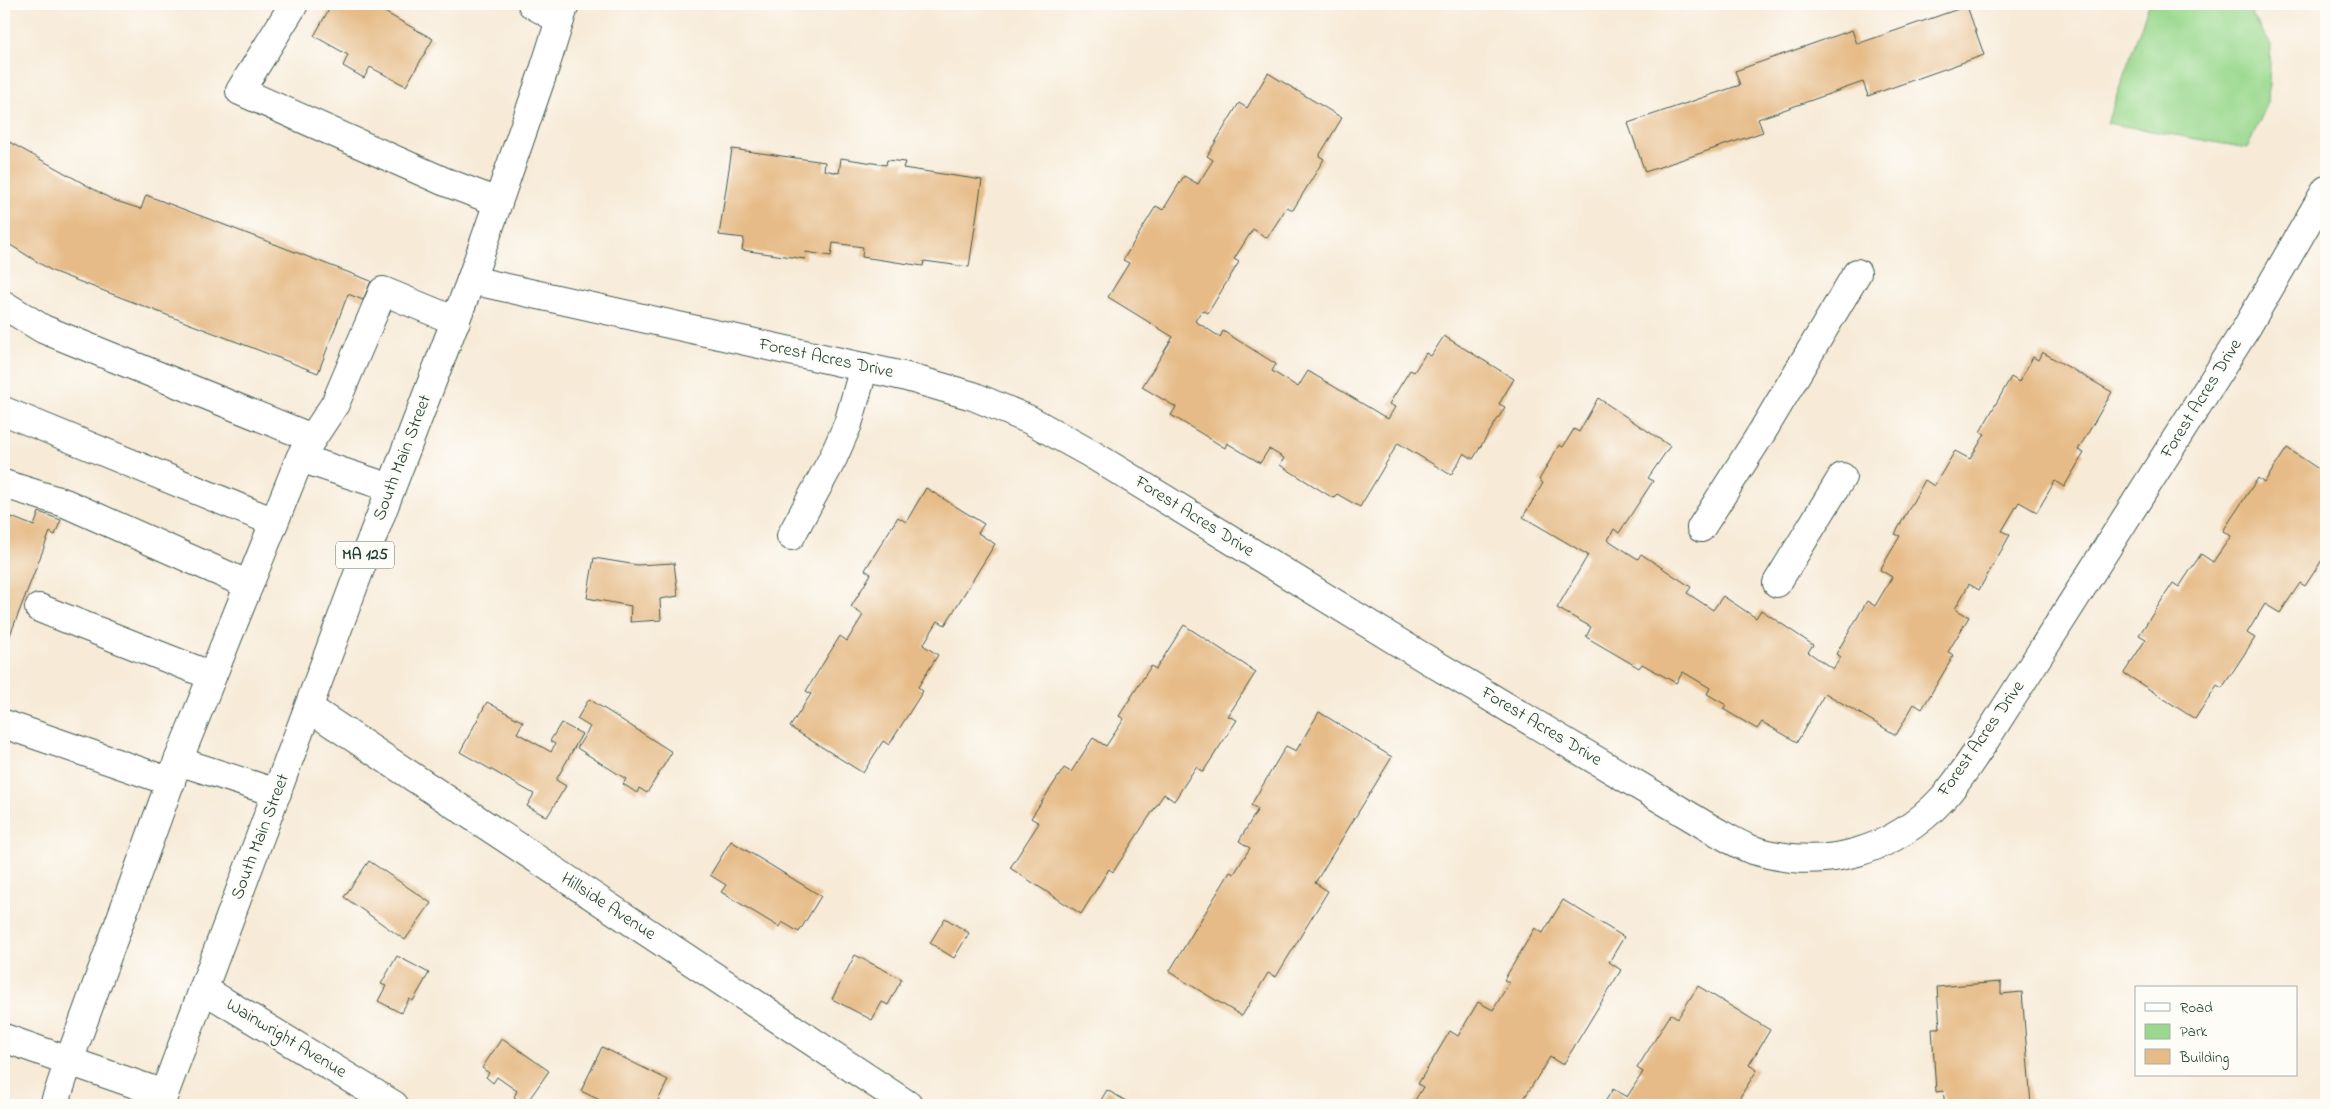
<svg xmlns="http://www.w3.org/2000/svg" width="2330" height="1109" viewBox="0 0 2330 1109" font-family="'Indie Flower',sans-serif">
  <rect width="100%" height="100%" fill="#fdfcf7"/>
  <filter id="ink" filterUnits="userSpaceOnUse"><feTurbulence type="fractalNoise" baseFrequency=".02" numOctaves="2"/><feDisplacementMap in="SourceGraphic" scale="10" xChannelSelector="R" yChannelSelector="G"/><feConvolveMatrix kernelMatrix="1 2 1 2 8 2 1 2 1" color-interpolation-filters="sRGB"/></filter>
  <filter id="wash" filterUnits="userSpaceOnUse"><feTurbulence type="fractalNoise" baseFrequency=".0096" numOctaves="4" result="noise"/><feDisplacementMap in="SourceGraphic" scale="20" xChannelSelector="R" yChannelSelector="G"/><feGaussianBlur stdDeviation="1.12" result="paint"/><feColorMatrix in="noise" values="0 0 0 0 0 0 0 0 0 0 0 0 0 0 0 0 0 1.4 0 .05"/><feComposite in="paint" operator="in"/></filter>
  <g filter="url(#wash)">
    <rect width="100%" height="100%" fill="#f7ead7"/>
    <polygon fill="#99d88d" stroke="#5c8a60" points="2149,4 2243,4 2250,11 2271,45 2268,103 2247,148 2107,123"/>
    <g id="blocks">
      <g fill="#e6bb87">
        <polygon points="332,4 370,4 433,39 406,86 370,67 364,78 343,66 348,55 314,36"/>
        <polygon points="1967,6 1984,55 1868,96 1863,82 1758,119 1763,132 1645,172 1628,123 1740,85 1735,71 1852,30 1857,44"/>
        <polygon points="1268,73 1342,118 1319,156 1324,159 1293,210 1287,207 1267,238 1253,229 1234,259 1239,262 1208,313 1202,310 1195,321 1220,337 1223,331 1276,364 1272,371 1298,387 1308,371 1388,419 1395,407 1389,404 1410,370 1414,372 1426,353 1431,356 1444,336 1514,379 1499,404 1505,407 1473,459 1464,453 1451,475 1398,443 1360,507 1337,494 1333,498 1280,465 1284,458 1269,449 1260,463 1227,443 1225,448 1171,415 1176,407 1142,387 1173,337 1108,297 1129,263 1123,260 1156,206 1163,210 1184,176 1198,184 1213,160 1207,156 1239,103 1247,108"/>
        <polygon points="4,139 113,200 141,209 146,195 371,281 363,300 348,294 318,373 52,271 4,241"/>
        <polygon points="732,149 825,162 824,170 839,173 841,158 886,165 887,160 905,162 903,168 982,180 969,267 924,261 923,266 862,257 863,247 833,243 831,256 806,252 805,259 742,250 744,238 719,235"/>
        <polygon points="2042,352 2112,392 2078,450 2084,453 2064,487 2055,481 2037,512 2019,502 2002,531 2010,535 1979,590 1969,584 1955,609 1969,617 1948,652 1954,655 1922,709 1914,704 1896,735 1825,693 1797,742 1762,722 1757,729 1723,709 1726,705 1707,694 1710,688 1683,672 1676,683 1642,664 1639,668 1586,637 1591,627 1557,608 1588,555 1523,517 1543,483 1539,480 1559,445 1563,447 1574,429 1579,432 1598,398 1670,446 1648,478 1653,481 1619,533 1614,529 1608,540 1638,559 1641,554 1691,587 1687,593 1713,610 1723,596 1756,618 1761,610 1813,645 1808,652 1833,669 1841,657 1836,654 1867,601 1875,606 1892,577 1880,570 1900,536 1895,534 1925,480 1934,486 1955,451 1970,459 1985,434 1980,432 2011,377 2019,382 2033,357 2038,360"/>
        <polygon points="2287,448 2326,474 2326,554 2305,586 2300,583 2280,613 2265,604 2247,633 2255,638 2222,688 2217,685 2195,719 2124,673 2146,639 2139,635 2173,583 2179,587 2201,554 2213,562 2231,536 2223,531 2258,478 2264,483"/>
        <polygon points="926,488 984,524 978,533 995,544 945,625 938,621 923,645 938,655 918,687 923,691 889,745 883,741 863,773 790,727 811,694 806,691 840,636 847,641 863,615 851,607 871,574 865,570 898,517 906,522"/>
        <polygon points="39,512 61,520 55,535 50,532 7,643 4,641 4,514 34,526"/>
        <polygon points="594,558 637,565 674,563 678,596 660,599 661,620 630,622 631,606 587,598"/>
        <polygon points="1184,625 1256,672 1228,716 1237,720 1203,772 1196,767 1174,801 1164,794 1113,872 1109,869 1081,914 1010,868 1039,823 1031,818 1064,768 1071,772 1093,738 1106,746 1124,719 1119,716 1151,666 1156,669"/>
        <polygon points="589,699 672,752 647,793 639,788 637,793 623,784 626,779 577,748 590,727 577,719"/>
        <polygon points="487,702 523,722 517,733 551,752 555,744 550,741 561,723 582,734 556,780 566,786 547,817 527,806 534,794 460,752"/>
        <polygon points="1319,712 1392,757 1315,883 1328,891 1276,977 1268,973 1242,1016 1169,972 1230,872 1234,874 1250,848 1239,841 1258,809 1251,805 1286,746 1296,751"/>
        <polygon points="731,841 821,896 799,932 782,922 779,927 721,892 726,885 710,875"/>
        <polygon points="369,861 431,903 405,940 344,897"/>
        <polygon points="1563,900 1624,937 1609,962 1621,970 1563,1065 1550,1057 1520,1105 1412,1105 1423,1087 1418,1084 1450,1031 1458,1036 1478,1002 1493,1010 1509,983 1504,980 1535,928 1543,933"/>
        <polygon points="945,918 969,933 954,958 930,943"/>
        <polygon points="855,955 902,979 888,1005 882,1002 872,1020 832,999"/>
        <polygon points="397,956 429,973 413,1001 409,999 401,1013 378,1001 386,986 381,984"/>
        <polygon points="2001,982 2001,994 2022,992 2031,1105 1945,1105 1943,1091 1936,1092 1932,1028 1940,1028 1937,987"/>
        <polygon points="1698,986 1770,1030 1749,1065 1757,1070 1735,1105 1603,1105 1613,1089 1627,1097 1643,1072 1637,1068 1671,1014 1678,1018"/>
        <polygon points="502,1038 549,1071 525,1105 514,1097 517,1091 497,1077 493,1083 486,1077 489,1073 482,1068"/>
        <polygon points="602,1047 668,1080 656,1105 610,1105 581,1091"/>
        <polygon points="1107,1090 1133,1105 1098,1105"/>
      </g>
    </g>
  </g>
  <g filter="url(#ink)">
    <use href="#blocks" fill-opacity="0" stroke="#3f574c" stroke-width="1"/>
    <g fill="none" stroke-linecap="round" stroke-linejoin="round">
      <g stroke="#3f574c" stroke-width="30">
        <g id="minor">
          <polyline points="294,4 240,91 443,181 498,202"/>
          <polyline points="532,4 560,20"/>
          <path d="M 471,280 L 903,376 L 973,396 L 1030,420 L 1093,455 L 1403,645 L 1708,827 C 1723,835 1738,845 1753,850 C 1824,872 1894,852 1944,797 C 1958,782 1970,762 1982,745 L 2247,327 L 2326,190"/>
          <polyline points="4,305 43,329 312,438"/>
          <polyline points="4,411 274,522"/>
          <polyline points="302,454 335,404 383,291 456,321"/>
          <polyline points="4,484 65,503 249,585"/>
          <polyline points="1701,528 1762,432 1857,273"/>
          <polyline points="791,536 833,458 848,424 864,367"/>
          <polyline points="1777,583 1842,477"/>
          <polyline points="39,608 212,676"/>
          <polyline points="309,708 908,1105"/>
          <polyline points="4,724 171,782"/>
          <polyline points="178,761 300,458 391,488"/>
          <polyline points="203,989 394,1105"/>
          <polyline points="4,1038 69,1061 54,1105"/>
          <polyline points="164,1094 69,1061 178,761 277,793"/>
        </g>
      </g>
      <g stroke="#3f574c" stroke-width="30">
        <polyline id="major" points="160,1105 357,577 471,280 545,67 565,4"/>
      </g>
      <use href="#minor" stroke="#fff" stroke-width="28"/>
      <use href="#major" stroke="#fff" stroke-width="28"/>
    </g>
  </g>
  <g text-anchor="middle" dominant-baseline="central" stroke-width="4.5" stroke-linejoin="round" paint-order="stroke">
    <rect fill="#fdfcf7" stroke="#62766e" stroke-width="1" x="336" y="541.5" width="58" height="27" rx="4"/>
    <g font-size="16" font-weight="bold" fill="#1f3d34">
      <text x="365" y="555">MA 125</text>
    </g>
    <g font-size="18" fill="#1f3d34" stroke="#fdfcf7">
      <text transform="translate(826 359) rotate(12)">Forest Acres Drive</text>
      <text transform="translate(2202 399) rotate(-58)">Forest Acres Drive</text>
      <text transform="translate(403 458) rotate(-69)">South Main Street</text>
      <text transform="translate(1194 517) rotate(32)">Forest Acres Drive</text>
      <text transform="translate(1541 727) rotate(31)">Forest Acres Drive</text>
      <text transform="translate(1982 739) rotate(-55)">Forest Acres Drive</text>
      <text transform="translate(261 837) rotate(-69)">South Main Street</text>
      <text transform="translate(608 907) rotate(33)">Hillside Avenue</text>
      <text transform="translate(286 1039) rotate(31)">Wainwright Avenue</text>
    </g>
  </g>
  <rect width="2330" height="1109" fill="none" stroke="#fdfcf7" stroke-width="20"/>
  <rect x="2135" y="986" width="162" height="90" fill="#fdfcf7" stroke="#a4b0a9"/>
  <rect x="2145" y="1003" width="25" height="8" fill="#ffffff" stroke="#a4b0a9"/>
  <text x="2180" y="1012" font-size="15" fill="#1f3d34">Road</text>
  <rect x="2145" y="1024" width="25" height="15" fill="#99d88d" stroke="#a4b0a9"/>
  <text x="2180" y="1036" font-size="15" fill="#1f3d34">Park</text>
  <rect x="2145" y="1049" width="25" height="15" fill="#e6bb87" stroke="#a4b0a9"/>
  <text x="2180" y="1062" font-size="15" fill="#1f3d34">Building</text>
</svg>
